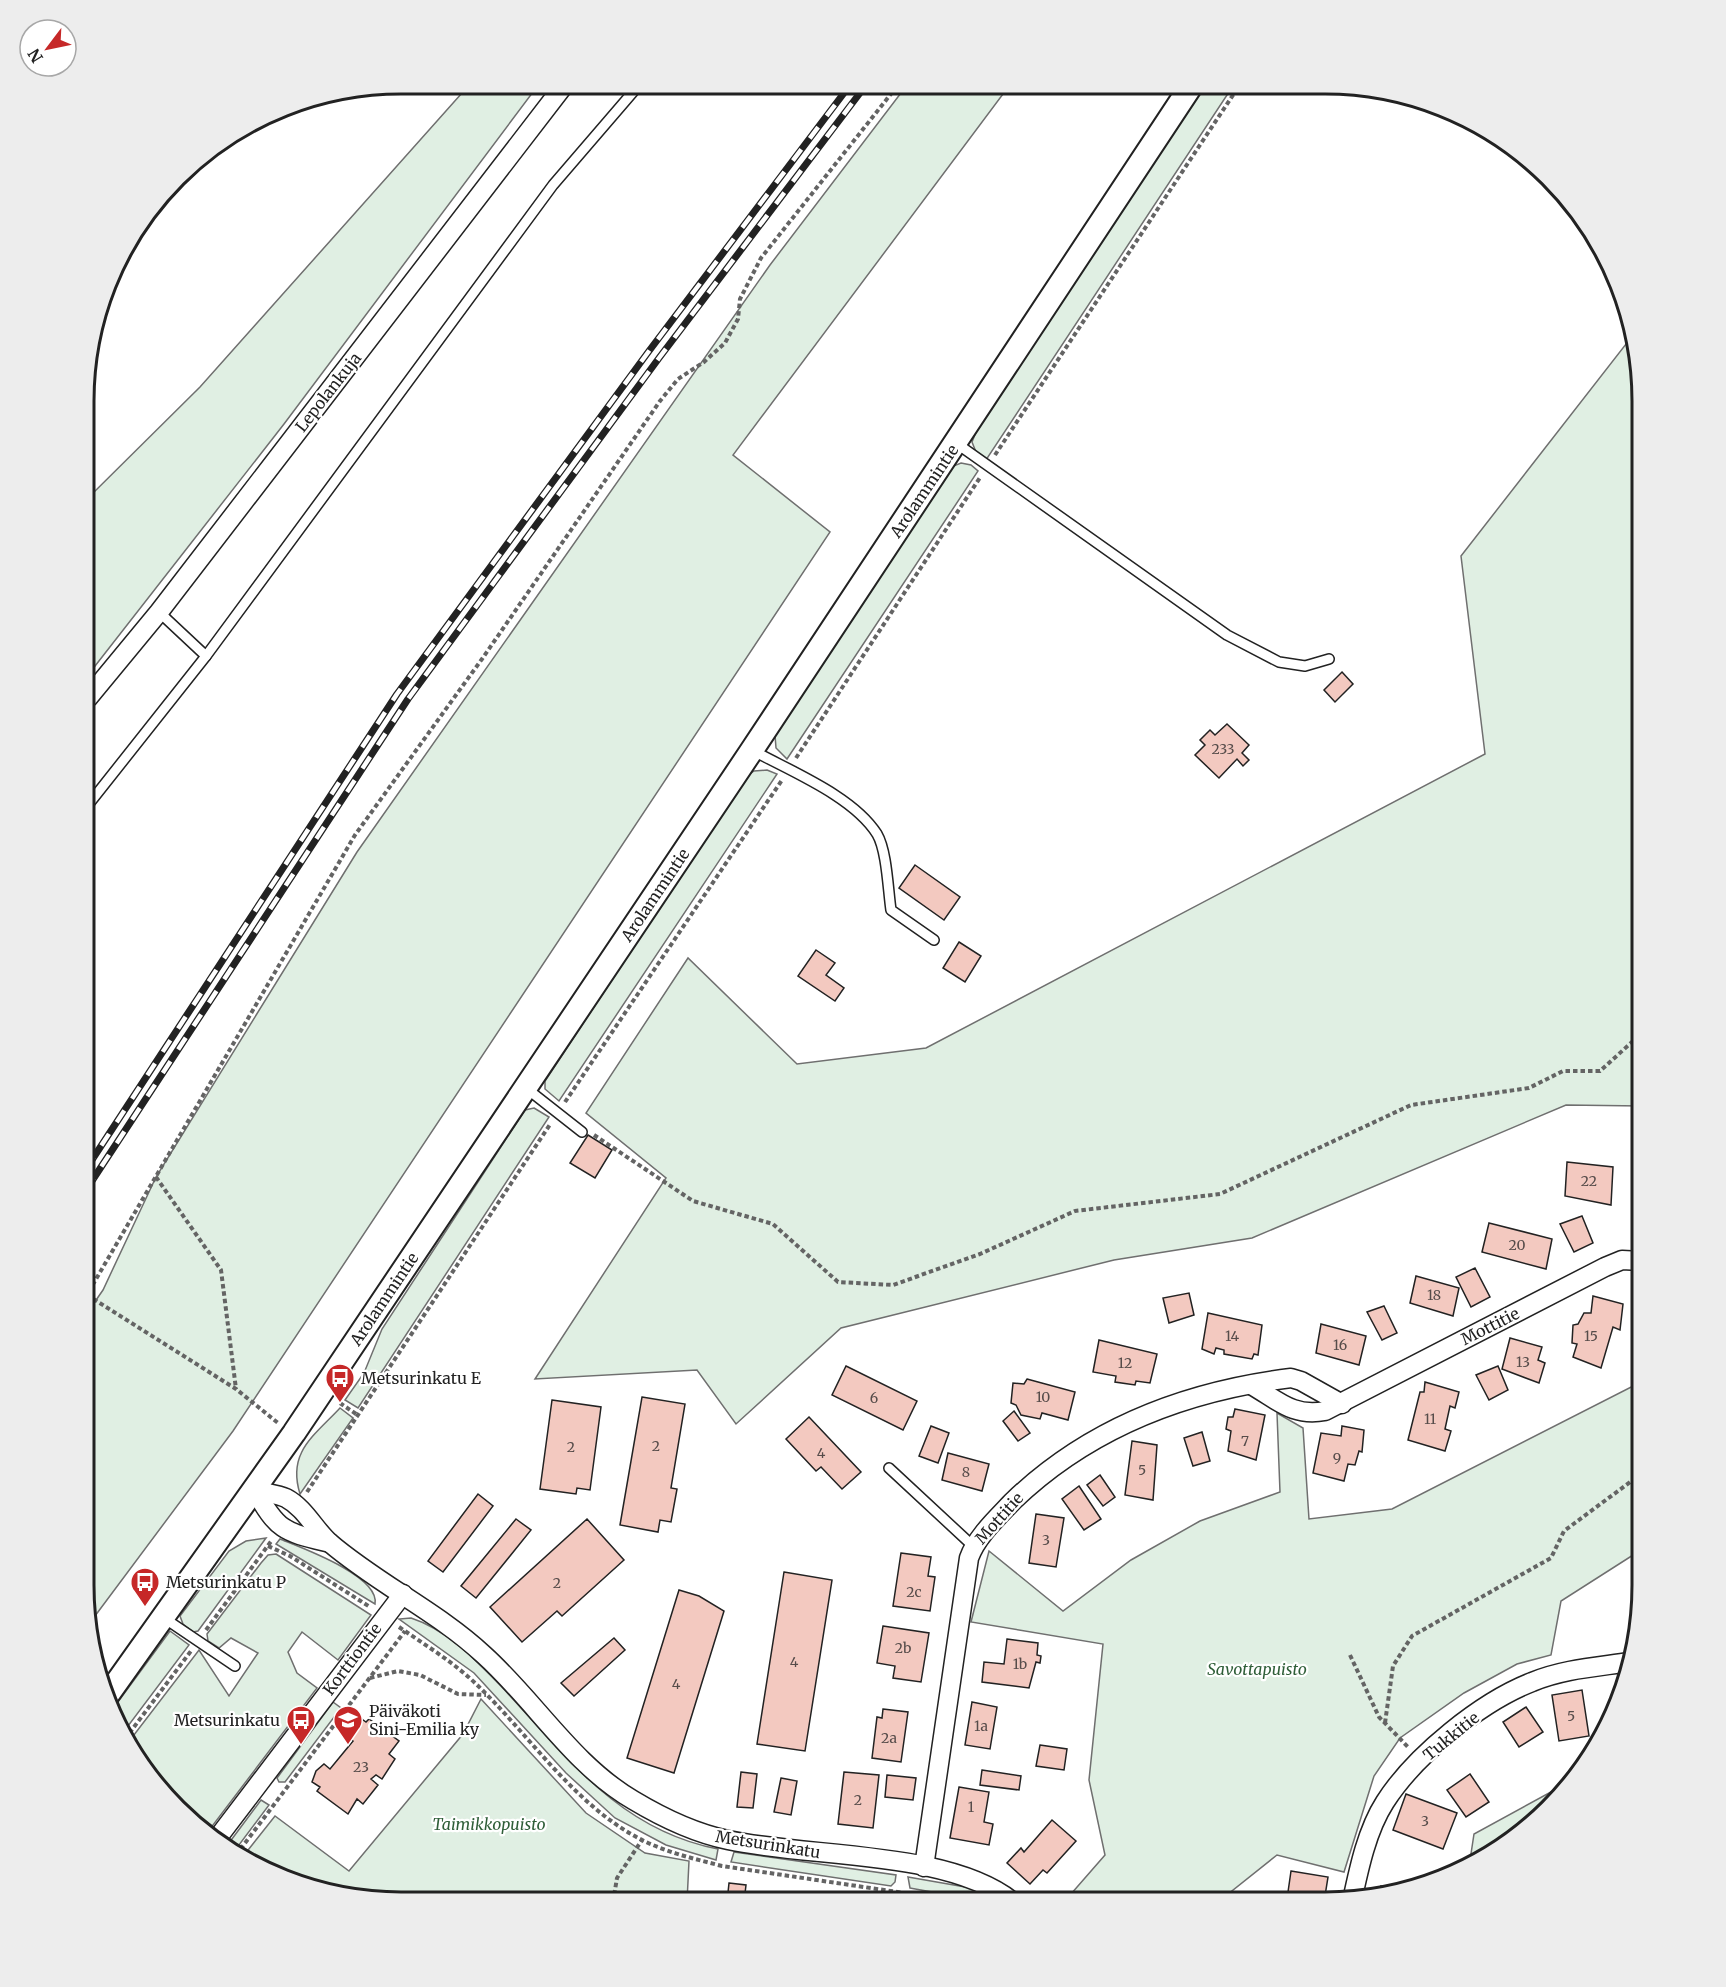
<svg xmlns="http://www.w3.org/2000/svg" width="1726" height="1987" viewBox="0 0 1726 1987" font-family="Merriweather,serif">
  <rect width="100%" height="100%" fill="#fff"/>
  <g fill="#e0efe3" stroke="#6f6f6f" stroke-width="1.5">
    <polygon points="470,84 539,84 284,424 88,675 89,497 200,387"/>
    <polygon points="907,85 1009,86 733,455 830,532 233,1431 89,1624 84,1585 85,1316 103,1290 156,1177 357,852 770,265"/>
    <polygon points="1204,86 1233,86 986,460 976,452 972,442 976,432"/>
    <polygon points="1633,335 1642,402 1642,1106 1566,1105 1252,1238 1114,1260 841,1328 736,1424 697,1370 535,1379 666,1178 586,1113 688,958 797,1064 926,1048 1485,754 1461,556"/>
    <polygon points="961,463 971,465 978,471 787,759 776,748 775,735 951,467"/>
    <polygon points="767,770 777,774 559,1101 545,1089 545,1081 747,776 754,771"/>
    <polygon points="534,1108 549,1117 358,1408 345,1400 364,1373 382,1329 525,1110"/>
    <polygon points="1641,1382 1641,1550 1561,1601 1551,1655 1517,1664 1464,1693 1400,1738 1374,1776 1344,1872 1277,1855 1218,1902 1064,1902 1105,1855 1089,1780 1103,1644 971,1622 989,1551 1063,1611 1131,1560 1200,1521 1280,1492 1277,1413 1303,1428 1309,1519 1392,1509"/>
    <path d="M 340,1408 L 353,1418 L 300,1494 C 287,1452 314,1436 340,1408 Z"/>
    <polygon points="266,1538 198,1631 193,1632 183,1624 180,1616 229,1551 246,1541"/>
    <path d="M 280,1539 C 302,1548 380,1576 375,1604 L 276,1544 Z"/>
    <polygon points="276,1554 371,1615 338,1660 302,1632 288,1652 297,1673 317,1688 207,1833 177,1810 127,1744 199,1650 229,1696 258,1653 231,1638 219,1648 208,1641 207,1634 261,1563 268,1555"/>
    <path d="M 411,1618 C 446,1629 476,1660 501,1686 C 566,1756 619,1830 718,1849 L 716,1860 L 666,1845 L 615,1818 L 566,1773 L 474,1673 L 399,1619 Z"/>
    <polygon points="170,1631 189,1645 122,1734 112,1710"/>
    <polygon points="481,1699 586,1813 645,1853 689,1861 687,1902 381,1902 300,1886 241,1859 275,1816 349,1871 463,1734"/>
    <polygon points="333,1702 341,1708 285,1782 279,1782 277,1778"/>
    <path d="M 1573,1780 C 1546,1814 1510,1848 1469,1867 L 1474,1834 Z"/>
    <polygon points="261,1800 269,1805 233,1853 226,1847"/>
    <polygon points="734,1852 896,1875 895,1882 891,1886 731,1862"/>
    <path d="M 908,1877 L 971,1888 L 994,1900 C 987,1904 924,1890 910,1888 Z"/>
  </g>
  <g fill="#f3c9c0" stroke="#222" stroke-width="1.5">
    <polygon points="1342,672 1353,684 1335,702 1324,690"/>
    <polygon points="1227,724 1249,745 1242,753 1249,760 1243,766 1237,759 1219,778 1195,755 1205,745 1200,740 1210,730 1215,735"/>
    <polygon points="915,865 960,897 944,920 899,888"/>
    <polygon points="959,942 981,956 965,982 943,968"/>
    <polygon points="816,950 835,963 826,975 844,988 835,1001 798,976"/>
    <polygon points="588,1135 612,1150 595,1178 570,1163"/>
    <polygon points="1567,1162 1613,1167 1611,1205 1565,1196"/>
    <polygon points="1582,1216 1593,1243 1574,1252 1560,1224"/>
    <polygon points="1489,1223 1552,1239 1546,1269 1482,1252"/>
    <polygon points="1475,1268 1490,1297 1471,1307 1456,1277"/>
    <polygon points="1416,1276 1459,1288 1453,1316 1410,1303"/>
    <polygon points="1189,1293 1194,1315 1169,1323 1163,1298"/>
    <polygon points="1593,1296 1623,1304 1620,1330 1613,1327 1601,1368 1573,1357 1577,1344 1572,1343 1573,1325 1578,1324 1584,1313 1591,1313"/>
    <polygon points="1384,1306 1397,1333 1382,1340 1367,1312"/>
    <polygon points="1208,1313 1262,1325 1258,1355 1254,1354 1252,1359 1224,1354 1224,1350 1216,1348 1214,1354 1202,1349"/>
    <polygon points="1321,1324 1366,1336 1359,1365 1316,1353"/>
    <polygon points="1510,1338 1542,1347 1538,1360 1545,1363 1539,1383 1502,1369"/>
    <polygon points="1099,1340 1157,1354 1150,1383 1136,1381 1135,1385 1115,1382 1116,1376 1093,1372"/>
    <polygon points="846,1366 917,1401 903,1430 832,1395"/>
    <polygon points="1498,1366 1508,1390 1489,1400 1476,1375"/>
    <polygon points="1027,1379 1075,1392 1068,1420 1042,1413 1040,1419 1021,1415 1016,1405 1011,1403 1013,1383 1024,1384"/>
    <polygon points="1425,1382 1459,1392 1455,1408 1450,1406 1445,1429 1451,1431 1445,1451 1408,1440 1420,1392 1424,1392"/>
    <polygon points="642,1397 685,1404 671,1488 677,1489 671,1522 660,1520 658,1532 620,1525"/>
    <polygon points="552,1400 601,1407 590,1490 577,1488 576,1494 540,1489"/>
    <polygon points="1235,1409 1265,1415 1256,1460 1228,1451 1231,1431 1226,1429 1228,1417 1233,1417"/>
    <polygon points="1014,1411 1030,1433 1018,1441 1003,1421"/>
    <polygon points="809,1417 861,1472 842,1489 821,1467 816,1471 786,1439"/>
    <polygon points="931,1426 949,1433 938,1463 919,1456"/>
    <polygon points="1342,1426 1364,1430 1362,1452 1359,1451 1355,1465 1348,1464 1344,1481 1313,1473 1321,1433 1341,1436"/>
    <polygon points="1202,1432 1210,1461 1193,1466 1184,1438"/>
    <polygon points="1132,1441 1157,1445 1153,1500 1125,1495"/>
    <polygon points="948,1453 989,1464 982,1491 942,1480"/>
    <polygon points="1100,1475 1115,1497 1103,1506 1087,1485"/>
    <polygon points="1079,1486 1101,1519 1084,1530 1062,1499"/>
    <polygon points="478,1494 493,1506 443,1572 428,1561"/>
    <polygon points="1036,1514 1064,1518 1056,1567 1029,1563"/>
    <polygon points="516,1519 531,1530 476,1598 461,1586"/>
    <polygon points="587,1519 624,1560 562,1616 557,1611 522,1642 490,1607"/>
    <polygon points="901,1553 931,1557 928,1576 935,1577 930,1611 893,1606"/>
    <polygon points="784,1572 832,1580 805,1751 757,1744"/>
    <polygon points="679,1590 699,1596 724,1611 674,1773 627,1758"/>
    <polygon points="883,1626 929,1633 921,1682 893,1678 895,1666 877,1663"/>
    <polygon points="614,1638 625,1650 574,1696 561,1683"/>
    <polygon points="1007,1639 1038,1643 1037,1655 1041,1656 1040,1663 1036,1662 1029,1688 982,1682 984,1662 1004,1664"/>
    <polygon points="1582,1690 1589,1736 1559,1741 1552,1695"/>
    <polygon points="972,1702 997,1707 990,1749 965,1745"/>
    <polygon points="1526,1707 1543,1732 1519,1747 1503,1722"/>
    <polygon points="883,1709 908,1712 901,1762 872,1758 877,1717 882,1718"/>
    <polygon points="359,1717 366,1722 369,1719 399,1741 389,1754 395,1759 382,1779 376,1775 371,1779 378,1785 363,1804 357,1799 348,1814 317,1791 320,1787 312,1782 316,1771 324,1764 330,1769 353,1741 347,1736 349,1725"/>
    <polygon points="1040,1745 1067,1749 1064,1770 1036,1766"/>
    <polygon points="982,1770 1021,1776 1019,1790 980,1785"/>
    <polygon points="741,1772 757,1774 753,1808 737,1807"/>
    <polygon points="844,1772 879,1775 873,1828 838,1824"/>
    <polygon points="1470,1774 1489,1802 1466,1817 1447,1790"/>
    <polygon points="887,1775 916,1778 913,1800 885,1797"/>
    <polygon points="781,1778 797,1781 791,1815 774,1812"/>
    <polygon points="959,1787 989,1792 984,1822 993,1824 989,1845 950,1838"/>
    <polygon points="1406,1794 1457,1813 1443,1849 1393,1830"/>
    <polygon points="1052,1820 1076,1841 1047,1873 1043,1870 1030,1884 1007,1863 1021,1848 1024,1852"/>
    <polygon points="1291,1871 1328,1877 1324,1902 1287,1899"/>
    <polygon points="729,1883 746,1885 744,1902 727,1902"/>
    <polygon points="1381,1886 1403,1891 1379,1896"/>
  </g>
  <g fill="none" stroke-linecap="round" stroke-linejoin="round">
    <g stroke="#222" stroke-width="12">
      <g id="service">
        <polyline points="956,443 1227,635 1279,662 1305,666 1329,659"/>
        <polyline points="159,612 206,656"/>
        <path d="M 752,750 C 790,771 853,796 877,834 C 887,851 888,890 891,910 L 934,940"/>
        <polyline points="88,805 206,656 553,185 639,85"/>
        <polyline points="526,1088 582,1132"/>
        <polyline points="889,1468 973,1546"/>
        <polyline points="164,1618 235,1666"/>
      </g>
    </g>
    <g stroke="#222" stroke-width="21">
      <g id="minor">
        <polyline points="88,698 159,612 565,84"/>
        <path d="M 1251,1385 C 1278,1400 1292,1417 1325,1411 L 1605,1267 L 1622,1260 L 1641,1261"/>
        <path d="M 255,1490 C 265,1493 277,1494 286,1498 C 305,1508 315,1530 330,1543 C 378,1584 438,1612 484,1655 C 535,1701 573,1765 633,1800 C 663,1818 694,1833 728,1840 C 810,1858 949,1850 1013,1902"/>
        <path d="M 255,1490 C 278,1532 285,1532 330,1543"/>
        <polyline points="216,1840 403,1594"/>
        <path d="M 924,1867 L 969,1558 C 977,1536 997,1518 1013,1501 C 1090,1427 1186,1391 1291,1378 L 1301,1381 L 1342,1404"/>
        <path d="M 1352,1901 C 1359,1868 1367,1830 1385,1802 C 1415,1755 1481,1702 1532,1682 C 1563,1669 1597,1667 1630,1662"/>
      </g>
    </g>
    <g stroke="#222" stroke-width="26">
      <polyline id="tertiary" points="107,1696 294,1433 752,750 1191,86"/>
    </g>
    <g stroke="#646464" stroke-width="4" stroke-dasharray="4.5 3" stroke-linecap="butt">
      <polyline points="995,455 1239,86"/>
      <polyline points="796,758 981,476"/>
      <polyline points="565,1102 782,780"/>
      <polyline points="594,1135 693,1201 773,1224 838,1282 893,1285 980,1254 1075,1211 1220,1194 1411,1105 1529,1088 1563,1071 1600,1071 1642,1033"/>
      <polyline points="156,1177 221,1270 236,1389"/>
      <polyline points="87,1295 236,1389 278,1423"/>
      <polyline points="85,1298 355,835 482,659 660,401 678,379 704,362 725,343 738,319 740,299 761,258 898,85"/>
      <polyline points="340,1403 359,1416"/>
      <polyline points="307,1492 551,1123"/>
      <polyline points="268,1546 290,1556 370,1607"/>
      <path d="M 399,1627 C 425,1645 452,1661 475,1683 C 530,1735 575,1807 644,1841 C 669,1853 695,1859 722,1866 L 965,1902"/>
      <polyline points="206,1630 272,1540"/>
      <polyline points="1350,1655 1379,1717 1408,1747"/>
      <polyline points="370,1678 398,1671 420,1675 458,1694 486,1695"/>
      <polyline points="1385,1723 1393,1666 1412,1636 1551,1558 1564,1531 1641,1474"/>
      <polyline points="125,1739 191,1651"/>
      <polyline points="236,1855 405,1631"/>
      <polyline points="613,1902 617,1878 642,1840"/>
    </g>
    <use href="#service" stroke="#fff" stroke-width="9"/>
    <use href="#minor" stroke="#fff" stroke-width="18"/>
    <use href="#tertiary" stroke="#fff" stroke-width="22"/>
    <g stroke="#222" stroke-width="7">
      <g id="rail">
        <polyline points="86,1169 397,694 649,351 850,85"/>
        <polyline points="86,1190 408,699 659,358 866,85"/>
      </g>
    </g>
    <use href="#rail" stroke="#fff" stroke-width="4.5" stroke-dasharray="14" stroke-linecap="butt"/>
  </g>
  <defs>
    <g id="bus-pin" transform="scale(1.5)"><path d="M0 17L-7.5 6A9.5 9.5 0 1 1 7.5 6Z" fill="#c62828" stroke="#fff"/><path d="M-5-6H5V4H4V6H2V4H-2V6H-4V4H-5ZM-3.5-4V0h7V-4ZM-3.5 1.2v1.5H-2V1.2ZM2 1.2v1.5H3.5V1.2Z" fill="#fff"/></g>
    <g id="school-pin" transform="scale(1.5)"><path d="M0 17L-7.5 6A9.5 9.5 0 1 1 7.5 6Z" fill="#c62828" stroke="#fff"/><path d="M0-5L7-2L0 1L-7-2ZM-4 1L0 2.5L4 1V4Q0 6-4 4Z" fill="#fff"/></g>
  </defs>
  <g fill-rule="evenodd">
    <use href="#bus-pin" x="340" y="1378"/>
    <use href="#bus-pin" x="145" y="1582"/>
    <use href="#bus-pin" x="301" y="1720"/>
    <use href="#school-pin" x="348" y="1720"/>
  </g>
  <g text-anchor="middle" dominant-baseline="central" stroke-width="4.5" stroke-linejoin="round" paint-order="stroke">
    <g font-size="14" fill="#564c4a">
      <text x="1223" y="749">233</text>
      <text x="1589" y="1181">22</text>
      <text x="1517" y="1245">20</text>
      <text x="1434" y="1295">18</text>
      <text x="1232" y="1336">14</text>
      <text x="1591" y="1336">15</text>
      <text x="1340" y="1345">16</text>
      <text x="1523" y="1362">13</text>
      <text x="1125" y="1363">12</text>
      <text x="1043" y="1397">10</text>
      <text x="874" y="1398">6</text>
      <text x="1430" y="1419">11</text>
      <text x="1245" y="1441">7</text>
      <text x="656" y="1446">2</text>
      <text x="571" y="1447">2</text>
      <text x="821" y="1453">4</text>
      <text x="1337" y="1458">9</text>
      <text x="1142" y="1470">5</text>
      <text x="966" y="1472">8</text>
      <text x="1046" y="1540">3</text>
      <text x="557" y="1583">2</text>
      <text x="914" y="1592">2c</text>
      <text x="903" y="1648">2b</text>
      <text x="794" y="1662">4</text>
      <text x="1020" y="1664">1b</text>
      <text x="676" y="1684">4</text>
      <text x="1571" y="1716">5</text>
      <text x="981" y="1726">1a</text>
      <text x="889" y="1738">2a</text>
      <text x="361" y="1767">23</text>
      <text x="858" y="1800">2</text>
      <text x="971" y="1807">1</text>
      <text x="1425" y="1821">3</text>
    </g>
    <g font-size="16" fill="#222" stroke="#fff">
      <text transform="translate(328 392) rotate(-52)">Lepolankuja</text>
      <text transform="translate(924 491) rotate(-56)">Arolammintie</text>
      <text transform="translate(655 895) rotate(-56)">Arolammintie</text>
      <text transform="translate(384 1299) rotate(-56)">Arolammintie</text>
      <text transform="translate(1490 1326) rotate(-27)">Mottitie</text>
      <text transform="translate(999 1518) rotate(-48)">Mottitie</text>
      <text transform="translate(352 1659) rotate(-53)">Korttiontie</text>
      <text transform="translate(1451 1736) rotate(-39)">Tukkitie</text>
      <text transform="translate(768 1844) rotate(9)">Metsurinkatu</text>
    </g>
    <g font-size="16" fill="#222" stroke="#fff" text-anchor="start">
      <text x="361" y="1378">Metsurinkatu E</text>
      <text x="166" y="1582">Metsurinkatu P</text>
      <text x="369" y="1711">Päiväkoti<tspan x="369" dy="18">Sini-Emilia ky</tspan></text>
      <text x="280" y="1720" text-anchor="end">Metsurinkatu</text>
    </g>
    <g font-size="16" font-style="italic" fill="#2f5e38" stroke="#fff">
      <text x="1257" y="1669">Savottapuisto</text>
      <text x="489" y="1824">Taimikkopuisto</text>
    </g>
  </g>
  <path d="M0 0H1726V1987H0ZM401 94H1325A307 307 0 0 1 1632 401V1585A307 307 0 0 1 1325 1892H401A307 307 0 0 1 94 1585V401A307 307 0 0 1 401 94Z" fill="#ededed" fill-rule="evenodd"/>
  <path fill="none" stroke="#222" stroke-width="3" d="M401 94H1325A307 307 0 0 1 1632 401V1585A307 307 0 0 1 1325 1892H401A307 307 0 0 1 94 1585V401A307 307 0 0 1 401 94Z"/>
  <g transform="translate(48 48) rotate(238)"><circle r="28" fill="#ffffff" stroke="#a7a7a7" stroke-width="1.5"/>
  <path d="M0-4.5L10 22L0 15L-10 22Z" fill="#c62828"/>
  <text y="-9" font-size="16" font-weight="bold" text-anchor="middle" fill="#222222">N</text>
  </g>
</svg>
